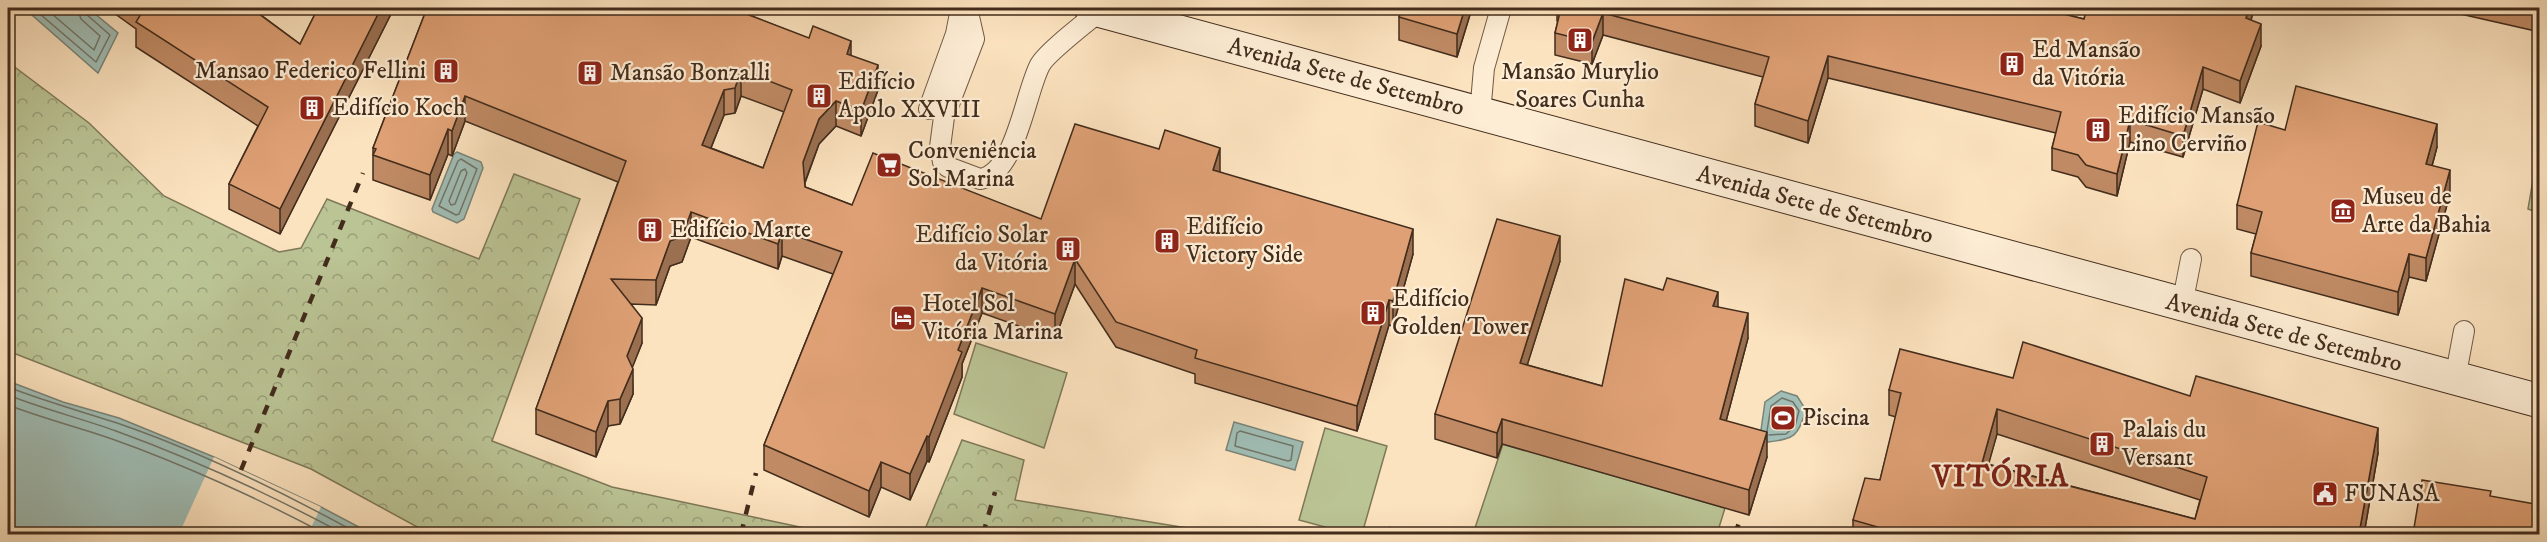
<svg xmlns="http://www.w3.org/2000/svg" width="2547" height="542" viewBox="0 0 2547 542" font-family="'IM FELL DW Pica',serif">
  <defs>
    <pattern id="grass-tufts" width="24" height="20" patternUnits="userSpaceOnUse" patternTransform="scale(1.5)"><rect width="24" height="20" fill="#bbc495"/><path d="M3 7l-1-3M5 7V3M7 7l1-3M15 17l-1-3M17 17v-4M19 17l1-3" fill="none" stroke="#9a9f79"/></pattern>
    <pattern id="forest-crowns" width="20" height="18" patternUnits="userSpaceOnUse" patternTransform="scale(1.5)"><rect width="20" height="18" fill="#bbc495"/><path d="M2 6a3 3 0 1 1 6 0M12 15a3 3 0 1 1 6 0" fill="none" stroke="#9a9f79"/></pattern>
  </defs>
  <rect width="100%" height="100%" fill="#fce3bf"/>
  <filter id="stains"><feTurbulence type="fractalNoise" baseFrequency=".00333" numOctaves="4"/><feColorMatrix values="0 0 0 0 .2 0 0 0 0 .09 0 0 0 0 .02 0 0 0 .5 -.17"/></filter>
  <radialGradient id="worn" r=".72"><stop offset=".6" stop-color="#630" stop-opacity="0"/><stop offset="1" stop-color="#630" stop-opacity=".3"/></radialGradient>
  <polygon fill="url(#grass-tufts)" stroke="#7e7858" stroke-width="1.5" points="2539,145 2540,213 2539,213 2528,209"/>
  <g fill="url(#forest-crowns)" stroke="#7e7858" stroke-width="1.5">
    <polygon points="8,62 89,123 164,196 279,252 301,248 327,199 479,259 514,174 580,199 492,441 612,487 833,534 430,534 311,469 8,351"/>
    <polygon points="962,440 1024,460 1015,500 1224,534 923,534"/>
  </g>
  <g fill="#bbc495" stroke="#7e7858" stroke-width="1.5">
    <polygon points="976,343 1067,373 1044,448 954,414"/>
    <polygon points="1325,428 1387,446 1362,534 1351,534 1299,520"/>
    <polygon points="1503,444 1725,508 1717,534 1473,534"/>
  </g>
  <g fill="#a0beb6" stroke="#7a8478" stroke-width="1.5">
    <polygon points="24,8 88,8 118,33 98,73"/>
    <polygon points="457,152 481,162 483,168 464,219 457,223 433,212 432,209 454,154"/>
    <polygon points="8,381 63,402 119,418 214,457 321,507 372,534 8,534"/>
    <path d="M 1781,391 L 1797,396 L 1806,410 C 1798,436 1795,439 1768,442 L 1760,437 L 1765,402 Z"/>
    <polygon points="1234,422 1303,442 1295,470 1226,450"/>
  </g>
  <polygon fill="#fce3bf" points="214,457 321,507 308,534 237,534 228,531 226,534 179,534"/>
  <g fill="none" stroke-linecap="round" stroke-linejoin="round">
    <g stroke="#717569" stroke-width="1.5">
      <polyline points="33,8 96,62 110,35 86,14 85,8"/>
      <polyline points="45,8 94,50 100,36 81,19 77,8"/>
      <polygon points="461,159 477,169 459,214 456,215 439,206 458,161"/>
      <polygon points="465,169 467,173 455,204 451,205 449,201 461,171"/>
      <path d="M 8,387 C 44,401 80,411 117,423 C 196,450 286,494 359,534"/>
      <path d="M 8,395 C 43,409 80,418 116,431 C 193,459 271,495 344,534"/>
      <path d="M 8,405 C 42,418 77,427 112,439 C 180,463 262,500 325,534"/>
      <polygon points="1240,431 1293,446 1291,460 1288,461 1235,446 1237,433"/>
      <polyline points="1767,431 1771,406 1782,398 1793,402 1799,411 1795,426 1786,434 1769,435"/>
    </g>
    <g stroke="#705a45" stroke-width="22">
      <g id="service">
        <path d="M 967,8 L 974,39 L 944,117 L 940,147 L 943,162 L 948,167 L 980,179 C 1016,174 1025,93 1040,65 C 1047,52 1087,22 1101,10"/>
        <polyline points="929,109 956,34 961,8"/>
        <polyline points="1480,114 1484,68 1501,8"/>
        <polyline points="2182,305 2191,259"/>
        <polyline points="2455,379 2464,331"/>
      </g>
    </g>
    <g stroke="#422c1c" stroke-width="35">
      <polyline id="secondary" points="1091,8 2540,401"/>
    </g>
    <use href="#service" stroke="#fdedd5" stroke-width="20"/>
    <use href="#secondary" stroke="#fdedd5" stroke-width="33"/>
    <g stroke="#422c1c" stroke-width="4.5" stroke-dasharray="10 10" stroke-linecap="butt">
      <polyline points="241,470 363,173"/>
      <polyline points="741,534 756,473"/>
      <polyline points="983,534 995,492"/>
      <polyline points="1389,534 1391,527"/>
      <polyline points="1735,534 1739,523"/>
    </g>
  </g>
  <g fill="#bf8a64" stroke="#422c1c" stroke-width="1.5" fill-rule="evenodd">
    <polygon points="107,8 259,8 257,12 300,44 318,8 394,8 280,234 229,209 229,184 258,126 136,47 136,29"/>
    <path d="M 427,8 L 752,16 L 851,55 L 878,90 L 861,136 L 836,126 L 819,144 L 805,183 L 805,187 L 852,205 L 1041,219 L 1220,172 L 1413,254 L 1393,326 L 1389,325 L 1357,431 L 1195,383 L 1195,374 L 1116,347 L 1075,284 L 1055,339 L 982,313 L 962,364 L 962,377 L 929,462 L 927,461 L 910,500 L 881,487 L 869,517 L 764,470 L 764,445 L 833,274 L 782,256 L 778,269 L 691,237 L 682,262 L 670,266 L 656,305 L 631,304 L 642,343 L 632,367 L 633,394 L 620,424 L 608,426 L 596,457 L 536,434 L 536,409 L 618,182 L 465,121 L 452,156 L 448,154 L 430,200 L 373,180 L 373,148 ZM 741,96 L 784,112 L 763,168 L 711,148 L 724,115 L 735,113 Z"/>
    <polygon points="1472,8 1457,57 1399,40 1399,17"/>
    <polygon points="1557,8 2039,8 2084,19 2087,8 2254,8 2251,20 2261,46 2240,103 2203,89 2183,157 2130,142 2117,196 2086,187 2078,177 2052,170 2052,148 2056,133 1828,78 1808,143 1755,126 1755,104 1763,77 1603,35 1592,64 1555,55 1555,33 1558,21 1557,21"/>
    <polygon points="2434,8 2540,8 2540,32"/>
    <polygon points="2285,130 2437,147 2432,166 2450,194 2426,281 2409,277 2398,315 2251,276 2251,253 2256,234 2237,229 2237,205"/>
    <polygon points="1560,261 1527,365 1602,386 1718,307 1748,338 1726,421 1767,457 1749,515 1502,444 1497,458 1435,439 1435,414"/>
    <path d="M 2013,378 L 2190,396 L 2378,453 L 2364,534 L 1853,534 L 1853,520 L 1880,480 L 1896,417 L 1889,415 L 1889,390 ZM 1997,434 L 2200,500 L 2195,519 L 1988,464 Z"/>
  </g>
  <g fill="#9b7051" stroke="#422c1c" stroke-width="1.5">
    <polygon points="247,8 259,8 247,30"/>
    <polygon points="381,8 394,8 280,234 280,209"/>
    <polygon points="1465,8 1472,8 1457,57 1457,34"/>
    <polygon points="2249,8 2254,8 2246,40 2246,18"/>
    <polygon points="1603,13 1603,35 1592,64 1592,42"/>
    <polygon points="2261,24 2261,46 2240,103 2240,81"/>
    <polygon points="851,41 851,66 847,54"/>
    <polygon points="1828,56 1828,78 1808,143 1808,121"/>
    <polygon points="878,65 878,90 861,136 861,111"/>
    <polygon points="2203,67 2203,89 2183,157 2183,136"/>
    <polygon points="741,70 741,96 735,113 735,88"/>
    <polygon points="724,90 724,115 702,170 702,145"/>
    <polygon points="465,96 465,121 452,156 452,131"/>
    <polygon points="836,101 836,126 819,144 803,187 803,162 819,119"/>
    <polygon points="2130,120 2130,142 2117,196 2117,174"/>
    <polygon points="2437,124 2437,147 2426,188 2426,164"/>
    <polygon points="448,129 448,154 430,200 430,175"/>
    <polygon points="1220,148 1220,173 1213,170"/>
    <polygon points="2450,170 2450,194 2426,281 2426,258"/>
    <polygon points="691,212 691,237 682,262 670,266 656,305 656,280 670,241"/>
    <polygon points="1413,229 1413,254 1393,326 1393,301"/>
    <polygon points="782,231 782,256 778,269 778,244"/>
    <polygon points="1560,236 1560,261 1520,388 1520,363"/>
    <polygon points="2409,254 2409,277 2398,315 2398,292"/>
    <polygon points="1075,259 1075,284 1055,339 1055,314"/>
    <polygon points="982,288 982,313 962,364 962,377 929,462 929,437 958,350"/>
    <polygon points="1718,292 1718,317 1713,306"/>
    <polygon points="1389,300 1389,325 1357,431 1357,406"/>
    <polygon points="1748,313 1748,338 1720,444 1720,419"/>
    <polygon points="642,318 642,343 627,381 627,356"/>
    <polygon points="633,369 633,394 620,424 620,399"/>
    <polygon points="608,401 608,426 596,457 596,432"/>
    <polygon points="1997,409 1997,434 1982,488 1982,463"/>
    <polygon points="1502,419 1502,444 1497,458 1497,433"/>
    <polygon points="2378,428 2378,453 2364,534 2359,534"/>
    <polygon points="1767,432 1767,457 1749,515 1749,490"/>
    <polygon points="927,436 927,461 910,500 910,474"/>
    <polygon points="881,462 881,487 869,517 869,491"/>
  </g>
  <g fill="#dea074" stroke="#422c1c" stroke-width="1.5" fill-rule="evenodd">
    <polygon points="142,8 251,8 300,44 318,8 381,8 280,209 229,184 268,107 136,22 144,9"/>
    <path d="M 427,8 L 752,8 L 749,15 L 809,38 L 813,26 L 851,41 L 847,54 L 878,65 L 861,111 L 836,101 L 819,119 L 803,162 L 805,187 L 852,205 L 873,153 L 1041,219 L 1075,124 L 1159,149 L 1165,130 L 1220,148 L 1213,170 L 1413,229 L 1393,301 L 1389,300 L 1357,406 L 1195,358 L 1197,350 L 1116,322 L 1075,259 L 1055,314 L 982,288 L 958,350 L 962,352 L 929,437 L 927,436 L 910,474 L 881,462 L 869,491 L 764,445 L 842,252 L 782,231 L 778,244 L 691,212 L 682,237 L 670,241 L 656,280 L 611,279 L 642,318 L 627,356 L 633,369 L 620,399 L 608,401 L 596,432 L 536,409 L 626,161 L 465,96 L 452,131 L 448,129 L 430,175 L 373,155 L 376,149 L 373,148 ZM 741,70 L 792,90 L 763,168 L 702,145 L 724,90 L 735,88 Z"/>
    <polygon points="1402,8 1465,8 1457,34 1399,17"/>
    <polygon points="1561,8 2039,8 2084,19 2087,8 2249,8 2246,18 2261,24 2240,81 2203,67 2183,136 2130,120 2117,174 2086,165 2078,155 2052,148 2061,112 1828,56 1808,121 1755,104 1769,57 1603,13 1592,42 1555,33"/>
    <polygon points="2523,8 2540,8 2540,11"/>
    <polygon points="2296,86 2437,124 2426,164 2450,170 2426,258 2409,254 2398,292 2251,253 2262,212 2237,205 2258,122 2285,130"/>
    <polygon points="1497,219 1560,236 1520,363 1602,386 1625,279 1663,290 1667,278 1718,292 1713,306 1748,313 1720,419 1767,432 1749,490 1502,419 1497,433 1435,414"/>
    <path d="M 2023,342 L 2190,396 L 2196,376 L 2378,428 L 2359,534 L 2335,534 L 2315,529 L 2314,534 L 1973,534 L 1962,532 L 1962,534 L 1902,534 L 1853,520 L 1865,478 L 1880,480 L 1901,393 L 1889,390 L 1900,349 L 2013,378 ZM 1997,409 L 2207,477 L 2195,519 L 1982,463 Z"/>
    <polygon points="2422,480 2491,491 2490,496 2540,505 2540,534 2413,534"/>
  </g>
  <defs>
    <g id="building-square" transform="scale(1.35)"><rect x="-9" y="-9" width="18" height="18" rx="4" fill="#8f2418" stroke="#fdedd5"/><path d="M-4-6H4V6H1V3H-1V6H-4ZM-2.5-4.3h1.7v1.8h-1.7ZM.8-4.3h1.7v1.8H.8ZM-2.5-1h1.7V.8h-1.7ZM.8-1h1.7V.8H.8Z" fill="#fff"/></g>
    <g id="supermarket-square" transform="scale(1.35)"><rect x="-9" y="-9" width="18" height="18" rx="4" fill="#8f2418" stroke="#fdedd5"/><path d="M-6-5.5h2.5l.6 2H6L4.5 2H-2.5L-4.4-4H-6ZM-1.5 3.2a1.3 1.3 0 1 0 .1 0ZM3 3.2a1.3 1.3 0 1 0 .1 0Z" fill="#fff"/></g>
    <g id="museum-square" transform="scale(1.35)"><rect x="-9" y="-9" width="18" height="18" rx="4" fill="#8f2418" stroke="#fdedd5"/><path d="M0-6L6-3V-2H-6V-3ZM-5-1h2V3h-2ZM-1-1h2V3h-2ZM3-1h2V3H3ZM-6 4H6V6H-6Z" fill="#fff"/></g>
    <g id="hotel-square" transform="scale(1.35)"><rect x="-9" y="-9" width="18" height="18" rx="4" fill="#8f2418" stroke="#fdedd5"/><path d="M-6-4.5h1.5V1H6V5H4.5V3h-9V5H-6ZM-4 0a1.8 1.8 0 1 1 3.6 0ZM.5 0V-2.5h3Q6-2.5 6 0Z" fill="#fff"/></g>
    <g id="stadium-square" transform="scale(1.35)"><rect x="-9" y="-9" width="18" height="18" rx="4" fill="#8f2418" stroke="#fdedd5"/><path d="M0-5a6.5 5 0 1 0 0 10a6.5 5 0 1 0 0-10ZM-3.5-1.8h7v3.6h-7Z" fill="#fff"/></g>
    <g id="civic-square" transform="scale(1.35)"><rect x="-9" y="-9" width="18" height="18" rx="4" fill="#8f2418" stroke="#fdedd5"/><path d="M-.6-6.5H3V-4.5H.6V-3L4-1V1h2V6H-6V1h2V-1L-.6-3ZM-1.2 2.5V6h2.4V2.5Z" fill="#fff"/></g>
  </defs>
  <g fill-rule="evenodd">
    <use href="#building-square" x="1580" y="40"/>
    <use href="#building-square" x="2012" y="64"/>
    <use href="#building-square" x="446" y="71"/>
    <use href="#building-square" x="590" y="73"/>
    <use href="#building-square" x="819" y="96"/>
    <use href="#building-square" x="312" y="108"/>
    <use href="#building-square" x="2098" y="130"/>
    <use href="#supermarket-square" x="889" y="165"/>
    <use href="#museum-square" x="2343" y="211"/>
    <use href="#building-square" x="650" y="230"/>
    <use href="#building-square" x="1167" y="241"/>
    <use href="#building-square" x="1068" y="249"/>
    <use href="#building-square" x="1373" y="313"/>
    <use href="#hotel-square" x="903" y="318"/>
    <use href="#stadium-square" x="1783" y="418"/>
    <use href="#building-square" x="2102" y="444"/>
    <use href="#civic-square" x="2325" y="494"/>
  </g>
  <g text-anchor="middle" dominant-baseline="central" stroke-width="4.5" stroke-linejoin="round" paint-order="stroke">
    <g font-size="24" fill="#422c1c" stroke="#fdedd5" text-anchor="start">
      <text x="2032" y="50">Ed Mansão<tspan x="2032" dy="28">da Vitória</tspan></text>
      <text x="426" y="71" text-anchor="end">Mansao Federico Fellini</text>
      <text x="1580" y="72" text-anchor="middle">Mansão Murylio<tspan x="1580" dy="28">Soares Cunha</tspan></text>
      <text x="610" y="73">Mansão Bonzalli</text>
      <text x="838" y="82">Edifício<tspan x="838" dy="28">Apolo XXVIII</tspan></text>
      <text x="332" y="108">Edifício Koch</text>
      <text x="2118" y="116">Edifício Mansão<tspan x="2118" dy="28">Lino Cerviño</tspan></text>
      <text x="908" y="151">Conveniência<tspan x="908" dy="28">Sol Marina</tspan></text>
      <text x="2362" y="197">Museu de<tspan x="2362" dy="28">Arte da Bahia</tspan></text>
      <text x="1186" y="227">Edifício<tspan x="1186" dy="28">Victory Side</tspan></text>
      <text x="670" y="230">Edifício Marte</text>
      <text x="1048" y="235" text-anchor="end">Edifício Solar<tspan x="1048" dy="28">da Vitória</tspan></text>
      <text x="1392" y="299">Edifício<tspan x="1392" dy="28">Golden Tower</tspan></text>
      <text x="922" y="304">Hotel Sol<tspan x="922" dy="28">Vitória Marina</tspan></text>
      <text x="1802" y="418">Piscina</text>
      <text x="2122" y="430">Palais du<tspan x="2122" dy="28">Versant</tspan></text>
      <text x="2344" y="494">FUNASA</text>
    </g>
    <g font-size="24" fill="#422c1c" stroke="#fdedd5">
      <text transform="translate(1346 77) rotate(15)">Avenida Sete de Setembro</text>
      <text transform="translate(1815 205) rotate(15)">Avenida Sete de Setembro</text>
      <text transform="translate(2284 333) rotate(15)">Avenida Sete de Setembro</text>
    </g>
    <g font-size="30" font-weight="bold" letter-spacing="1.5" fill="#7a1f14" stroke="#fdedd5">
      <text x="2001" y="477">VITÓRIA</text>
    </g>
  </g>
  <rect width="2547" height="542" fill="none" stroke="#fce3bf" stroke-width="30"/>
  <rect x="9" y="9" width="2529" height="524" fill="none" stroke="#422c1c" stroke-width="3"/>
  <rect x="15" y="15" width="2517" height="512" fill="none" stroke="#422c1c" stroke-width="1.5"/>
  <rect width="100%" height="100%" filter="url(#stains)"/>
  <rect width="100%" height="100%" fill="url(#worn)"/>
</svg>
